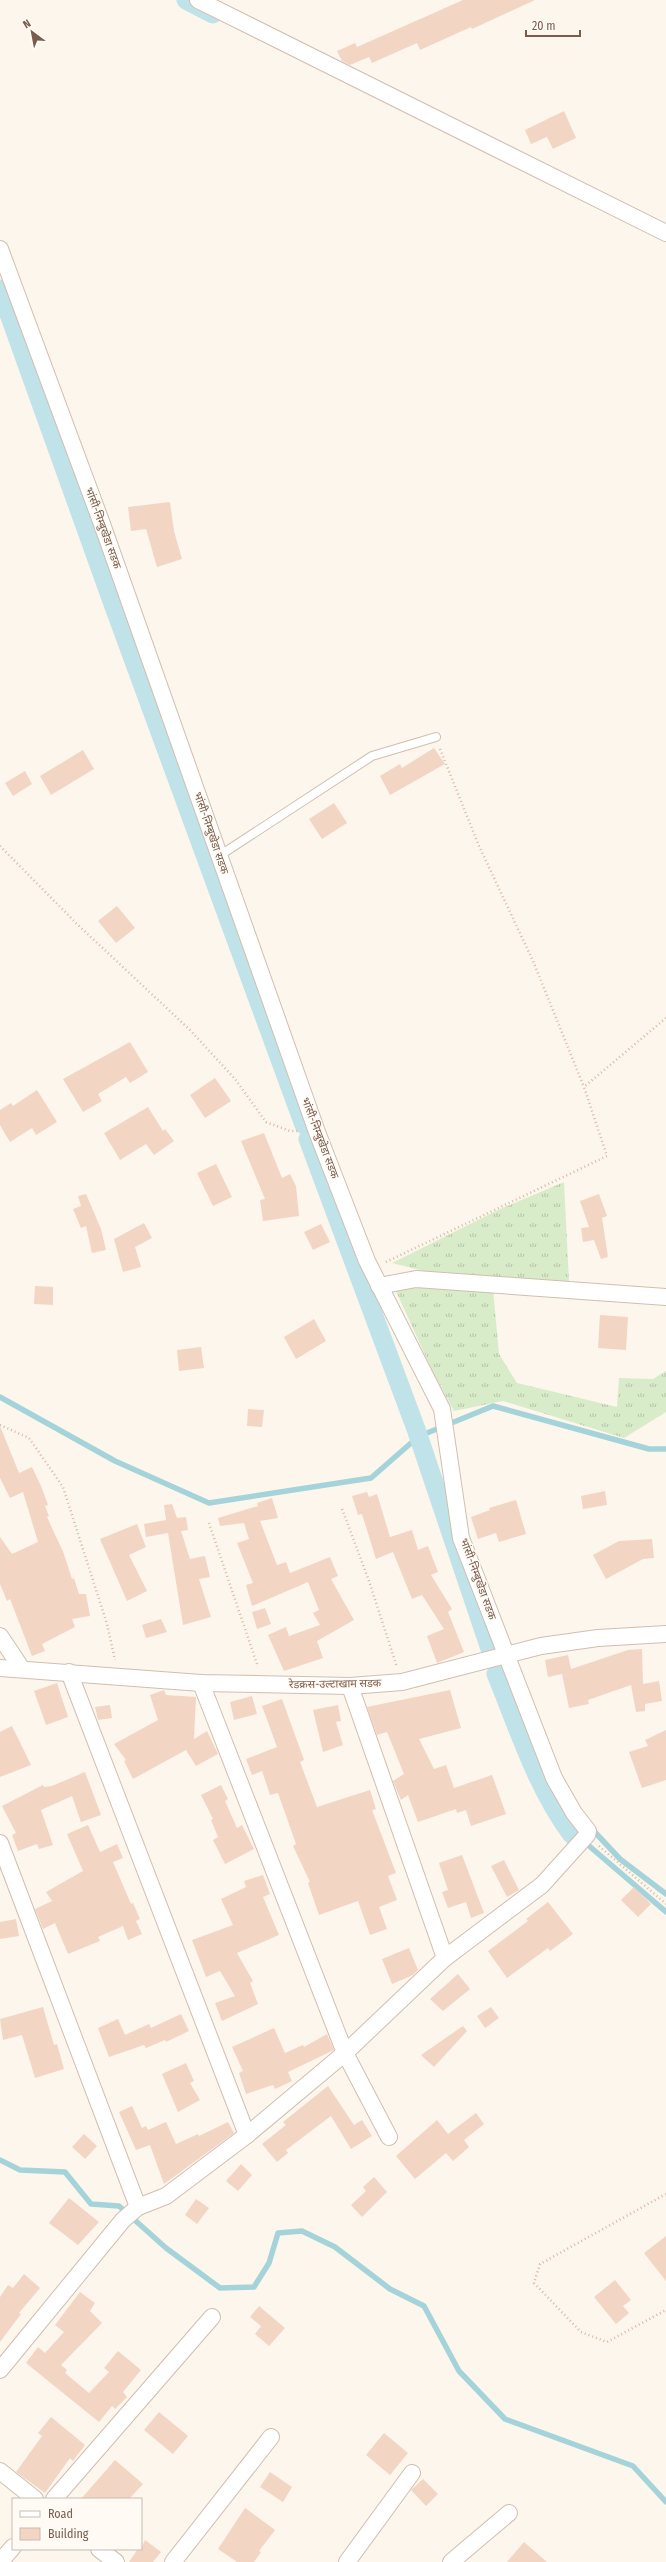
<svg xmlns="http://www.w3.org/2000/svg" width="666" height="2562" viewBox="0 0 666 2562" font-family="'Fira Sans Condensed','Noto Sans Devanagari',sans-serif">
  <defs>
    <pattern id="grass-tufts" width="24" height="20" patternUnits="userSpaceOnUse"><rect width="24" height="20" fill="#d8ecc9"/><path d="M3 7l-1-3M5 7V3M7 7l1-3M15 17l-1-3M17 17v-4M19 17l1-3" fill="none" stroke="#b4c2a5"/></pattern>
  </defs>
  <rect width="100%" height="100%" fill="#fdf6ec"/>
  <g fill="url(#grass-tufts)">
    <polygon points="564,1182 569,1282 439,1275 392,1263 500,1209"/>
    <polygon points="394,1287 493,1289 499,1354 517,1383 617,1407 619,1378 653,1379 666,1371 666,1412 624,1438 503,1401 454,1411 433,1372"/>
  </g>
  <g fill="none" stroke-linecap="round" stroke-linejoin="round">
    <g stroke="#a5d3da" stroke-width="5.5">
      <polyline points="0,1397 115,1461 209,1503 371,1478 411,1443 427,1433 493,1406 649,1449 666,1449"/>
      <polyline points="591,1828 620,1859 666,1894"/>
      <polyline points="588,1845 666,1912"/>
      <polyline points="0,2160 20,2170 65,2172 91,2204 119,2206 166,2248 220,2288 254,2287 269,2263 278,2233 302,2231 335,2247 390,2289 424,2306 459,2371 505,2419 633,2466 666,2502"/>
    </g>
    <g stroke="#bfe3e8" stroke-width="19">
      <polyline points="186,0 213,14"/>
      <polyline points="0,289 113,604 304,1125"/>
      <polyline points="308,1139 416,1429 490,1649"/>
      <path d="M 496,1674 C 519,1730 536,1786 572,1835"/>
    </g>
  </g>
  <g fill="#f3d5c3">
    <polygon points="463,0 535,0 472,29 471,27 420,50 417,43 372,63 369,57 350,65 342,61 337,51 355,43 357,47"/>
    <polygon points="564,111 576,138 553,149 547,137 531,144 525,130"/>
    <polygon points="170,502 174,531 182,559 157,567 146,529 131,531 128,507"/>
    <polygon points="434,748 445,764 390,795 380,776 400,764 402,768"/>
    <polygon points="83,750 94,769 51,795 40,776"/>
    <polygon points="25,771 32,784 13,796 5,783"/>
    <polygon points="334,803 347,823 322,839 309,819"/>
    <polygon points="117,906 135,928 116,943 98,921"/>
    <polygon points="130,1042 148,1072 130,1083 126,1077 98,1094 102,1101 83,1112 63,1079"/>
    <polygon points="215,1078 231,1101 205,1118 190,1095"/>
    <polygon points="37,1090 57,1122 36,1135 32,1128 10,1142 0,1125 0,1110 11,1103 13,1106"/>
    <polygon points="148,1107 163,1131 165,1129 174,1141 154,1155 146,1144 120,1160 104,1133"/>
    <polygon points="264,1133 282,1178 290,1174 296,1186 299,1216 263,1221 260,1200 265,1199 241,1141"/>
    <polygon points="216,1164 232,1197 213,1206 197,1173"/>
    <polygon points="86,1194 101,1229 106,1250 92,1253 86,1226 81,1228 73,1209 81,1206 78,1196"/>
    <polygon points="599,1194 607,1216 602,1218 608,1257 601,1259 594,1240 583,1242 581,1228 589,1227 580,1201"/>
    <polygon points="144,1223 152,1238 135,1247 141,1267 123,1272 114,1239"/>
    <polygon points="321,1224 330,1242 313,1250 304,1232"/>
    <polygon points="35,1286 53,1287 53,1305 34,1304"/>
    <polygon points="600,1315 628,1317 626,1350 598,1348"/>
    <polygon points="314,1319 326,1341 296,1359 284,1337"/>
    <polygon points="201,1347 204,1368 179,1371 177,1350"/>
    <polygon points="248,1409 264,1410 262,1427 247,1426"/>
    <polygon points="0,1426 19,1473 32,1467 41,1486 48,1505 45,1506 49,1516 47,1517 64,1554 72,1579 74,1578 79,1594 86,1594 90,1616 72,1619 75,1627 42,1644 45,1651 32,1656 10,1599 7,1601 0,1584 0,1537 12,1554 38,1542 23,1492 10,1498 0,1478"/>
    <polygon points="605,1491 607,1505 583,1509 581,1496"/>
    <polygon points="367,1492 369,1497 377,1494 390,1537 412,1530 418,1550 428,1546 438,1572 431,1575 452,1609 448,1612 464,1652 437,1663 427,1636 444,1629 422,1595 412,1599 393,1552 376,1559 362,1514 358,1515 352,1496"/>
    <polygon points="272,1498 278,1518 260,1521 277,1565 286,1562 290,1573 330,1557 338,1576 331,1579 354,1620 317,1641 323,1658 284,1671 268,1635 286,1627 289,1636 320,1625 313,1613 319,1610 308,1582 252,1606 246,1585 253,1583 237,1543 249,1539 244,1523 220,1526 218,1518 258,1506 257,1503"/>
    <polygon points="516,1500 526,1534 499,1542 496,1533 478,1539 471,1517 490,1510 489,1508"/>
    <polygon points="172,1504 177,1518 186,1517 188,1530 181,1531 190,1559 205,1556 210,1577 199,1579 211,1617 183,1625 168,1533 146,1537 144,1524 166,1520 164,1505"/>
    <polygon points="137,1524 146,1547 129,1555 147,1591 127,1601 100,1539"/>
    <polygon points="652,1539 654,1558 643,1559 606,1579 593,1555 619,1541"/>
    <polygon points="265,1608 271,1624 257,1629 252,1612"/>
    <polygon points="161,1619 167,1632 146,1638 142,1625"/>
    <polygon points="642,1649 643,1684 659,1681 662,1701 645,1704 645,1711 636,1712 631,1685 588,1700 589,1704 569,1708 562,1674 548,1677 545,1660 568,1655 571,1669 628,1650"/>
    <polygon points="57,1683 68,1717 46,1725 34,1691"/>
    <polygon points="164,1690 166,1695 196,1697 194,1739 207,1731 218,1754 196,1766 186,1750 133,1779 124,1761 126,1760 114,1744 158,1720 150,1695"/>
    <polygon points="450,1690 461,1728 419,1739 434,1769 446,1765 454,1788 492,1775 506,1814 471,1826 466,1810 457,1813 456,1809 418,1822 408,1795 401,1800 393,1781 404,1774 387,1732 377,1735 367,1707"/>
    <polygon points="252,1696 257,1714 234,1720 230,1702"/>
    <polygon points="282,1699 304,1760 300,1762 317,1807 370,1790 376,1809 372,1810 396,1873 388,1876 397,1900 379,1907 387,1929 370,1935 358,1901 319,1915 308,1883 310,1882 293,1846 296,1844 278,1793 270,1795 262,1771 252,1775 246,1759 277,1747 262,1706"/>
    <polygon points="110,1705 112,1718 98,1720 95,1707"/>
    <polygon points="338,1705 341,1721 336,1722 343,1745 323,1752 313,1710"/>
    <polygon points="12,1726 31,1765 0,1777 0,1732"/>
    <polygon points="666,1730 666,1780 642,1788 629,1752 648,1746 645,1740"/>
    <polygon points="85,1772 101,1815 81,1822 72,1796 41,1810 53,1845 39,1849 37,1844 18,1851 12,1835 16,1833 2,1806 43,1785 44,1787 52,1786"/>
    <polygon points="221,1785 228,1799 225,1801 237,1828 242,1825 254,1849 225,1864 213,1840 218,1837 211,1820 213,1819 201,1795"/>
    <polygon points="88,1825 100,1852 117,1844 123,1858 113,1862 131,1904 133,1903 140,1919 136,1921 142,1934 128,1940 123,1926 98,1937 100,1941 68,1954 55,1923 43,1929 35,1909 52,1901 46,1892 83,1871 67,1834"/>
    <polygon points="462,1855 484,1913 471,1918 466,1902 448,1908 442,1892 448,1890 439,1863"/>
    <polygon points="504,1860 519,1890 507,1897 491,1866"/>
    <polygon points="263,1875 270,1894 263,1897 279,1935 237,1953 253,1981 250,1983 258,2004 222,2021 215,2003 235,1996 220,1971 206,1977 192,1940 233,1925 221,1899 246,1887 244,1881"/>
    <polygon points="634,1887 651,1904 638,1917 621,1900"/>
    <polygon points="548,1902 573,1934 550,1951 548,1948 507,1978 488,1951 528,1921 526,1919"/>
    <polygon points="16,1919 19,1936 0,1939 0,1922"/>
    <polygon points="409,1948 418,1970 413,1975 392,1984 382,1959"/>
    <polygon points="458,1974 470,1989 443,2011 430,1999"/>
    <polygon points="43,2007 54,2045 57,2044 64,2069 35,2078 22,2035 3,2040 0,2019"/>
    <polygon points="491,2007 499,2018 485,2028 477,2016"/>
    <polygon points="181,2014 189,2031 166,2042 165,2040 146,2048 144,2045 109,2057 98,2028 118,2019 125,2035 149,2024 151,2028"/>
    <polygon points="463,2026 467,2031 434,2067 421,2055"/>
    <polygon points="274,2028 285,2053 303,2045 304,2047 327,2034 334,2050 288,2072 292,2081 275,2089 273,2085 246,2094 239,2073 243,2071 232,2047"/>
    <polygon points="186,2063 194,2081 190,2083 200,2100 178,2112 162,2074"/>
    <polygon points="328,2086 354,2125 362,2120 372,2136 351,2149 331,2116 286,2150 288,2153 277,2162 262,2144 286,2125 283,2122"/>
    <polygon points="132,2106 142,2128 146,2126 148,2130 166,2122 176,2144 198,2134 199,2136 228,2122 234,2133 164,2184 150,2145 136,2150 119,2112"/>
    <polygon points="476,2113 484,2124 464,2140 469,2147 453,2161 446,2153 415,2179 396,2156 437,2120 448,2134"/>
    <polygon points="84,2134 97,2146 85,2159 72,2147"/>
    <polygon points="241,2164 252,2175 238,2191 226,2181"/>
    <polygon points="374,2177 387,2192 362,2217 351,2205 366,2191 363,2187"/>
    <polygon points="69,2198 99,2222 78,2245 49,2223"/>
    <polygon points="196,2199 209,2208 197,2224 185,2215"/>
    <polygon points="666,2236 666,2281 644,2253"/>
    <polygon points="24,2274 40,2288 19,2313 21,2314 0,2342 0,2297 8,2285 13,2288"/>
    <polygon points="615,2280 631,2300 623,2306 629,2313 616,2324 594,2297"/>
    <polygon points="80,2292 95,2303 90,2311 102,2323 61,2365 67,2370 65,2373 89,2393 109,2372 104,2368 118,2351 141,2370 123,2392 127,2397 115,2409 112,2406 99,2422 26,2363 38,2347 45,2353 64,2332 55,2325"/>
    <polygon points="259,2306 285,2328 269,2346 255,2334 261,2326 250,2317"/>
    <polygon points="159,2412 188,2436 173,2454 144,2430"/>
    <polygon points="51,2417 85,2445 73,2461 70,2458 45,2493 16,2472 42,2436 38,2433"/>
    <polygon points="384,2433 408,2453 390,2475 366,2455"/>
    <polygon points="115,2460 143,2484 129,2499 81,2499"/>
    <polygon points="270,2472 292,2487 283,2502 260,2487"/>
    <polygon points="423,2479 438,2494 426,2506 411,2490"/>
    <polygon points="245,2508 275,2530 259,2551 261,2552 254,2562 237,2562 218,2549"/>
    <polygon points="145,2540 161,2552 153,2562 129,2562 138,2549 141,2549"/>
    <polygon points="524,2542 547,2562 507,2562"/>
  </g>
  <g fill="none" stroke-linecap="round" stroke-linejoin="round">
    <g stroke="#d1beb0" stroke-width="10">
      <polyline id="lane" points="219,856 372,756 436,737"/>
    </g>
    <g stroke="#d1beb0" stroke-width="18">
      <g id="street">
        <polyline points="198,0 666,233"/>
        <polyline points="0,249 102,524 317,1132 367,1261 442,1409 461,1538 554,1778 574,1813 588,1831 587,1835 542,1885 445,1958 345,2053 247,2135 166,2196 138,2207 123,2220 0,2370"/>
        <polyline points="379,1286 416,1279 666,1297"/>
        <polyline points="0,1636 22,1669"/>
        <polyline points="0,1668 201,1683 350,1686 402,1682 541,1646 598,1638 666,1634"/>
        <polyline points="69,1672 247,2135"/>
        <polyline points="201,1683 345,2053 389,2137"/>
        <polyline points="350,1686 445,1958"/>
        <polyline points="0,1843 138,2207"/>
        <polyline points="0,2471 35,2499"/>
        <polyline points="54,2499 212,2317"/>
        <polyline points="99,2549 116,2562"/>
        <polyline points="0,2562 13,2547"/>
        <polyline points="173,2562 271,2437"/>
        <polyline points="347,2562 412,2473"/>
        <polyline points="451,2562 509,2513"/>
      </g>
    </g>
    <g stroke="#d9b8a5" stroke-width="2.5" stroke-dasharray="1 3" stroke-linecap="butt">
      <polyline points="440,749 479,846 533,961 584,1087"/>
      <polyline points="0,846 77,924 190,1030 235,1079 266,1122 290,1131 300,1131"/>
      <polyline points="386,1262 607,1156 584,1087 666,1018"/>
      <polyline points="0,1425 29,1438 63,1487 107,1624 115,1660"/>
      <polyline points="342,1509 369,1581 397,1667"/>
      <polyline points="209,1523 258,1667"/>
      <polyline points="599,1846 666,1904"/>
      <polyline points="666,2194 540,2264 534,2283 581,2332 607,2342 666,2310"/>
    </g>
    <use href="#lane" stroke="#fff" stroke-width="8"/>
    <use href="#street" stroke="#fff" stroke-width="16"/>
  </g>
  <g text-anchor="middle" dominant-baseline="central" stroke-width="3" stroke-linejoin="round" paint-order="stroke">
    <g font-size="11" fill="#7a5c4d" stroke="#fffaf3">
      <text transform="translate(103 528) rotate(70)">भांसी-निम्बुखेडा सडक</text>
      <text transform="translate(211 833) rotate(71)">भांसी-निम्बुखेडा सडक</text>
      <text transform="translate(320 1138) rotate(69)">भांसी-निम्बुखेडा सडक</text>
      <text transform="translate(478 1579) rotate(70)">भांसी-निम्बुखेडा सडक</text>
      <text transform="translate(335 1684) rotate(-1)">रेडक्रस-उल्टाखाम सडक</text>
    </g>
  </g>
  <rect x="12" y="2498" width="130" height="52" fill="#fffaf3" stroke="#cabbb1"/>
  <rect x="20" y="2511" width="20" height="6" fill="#ffffff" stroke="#cabbb1"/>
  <text x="48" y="2518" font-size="12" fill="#7a5c4d">Road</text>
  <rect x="20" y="2528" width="20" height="12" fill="#f3d5c3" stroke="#cabbb1"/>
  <text x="48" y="2538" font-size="12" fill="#7a5c4d">Building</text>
  <g transform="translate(32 32) rotate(328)" stroke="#fffaf3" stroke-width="3" paint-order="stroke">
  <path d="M0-3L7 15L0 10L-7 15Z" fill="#7a5c4d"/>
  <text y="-6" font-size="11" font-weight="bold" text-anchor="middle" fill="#7a5c4d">N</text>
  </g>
  <path d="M526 30v6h54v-6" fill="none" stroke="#7a5c4d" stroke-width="2"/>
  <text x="532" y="30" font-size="12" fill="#7a5c4d" stroke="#fffaf3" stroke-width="3" paint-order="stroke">20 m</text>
</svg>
